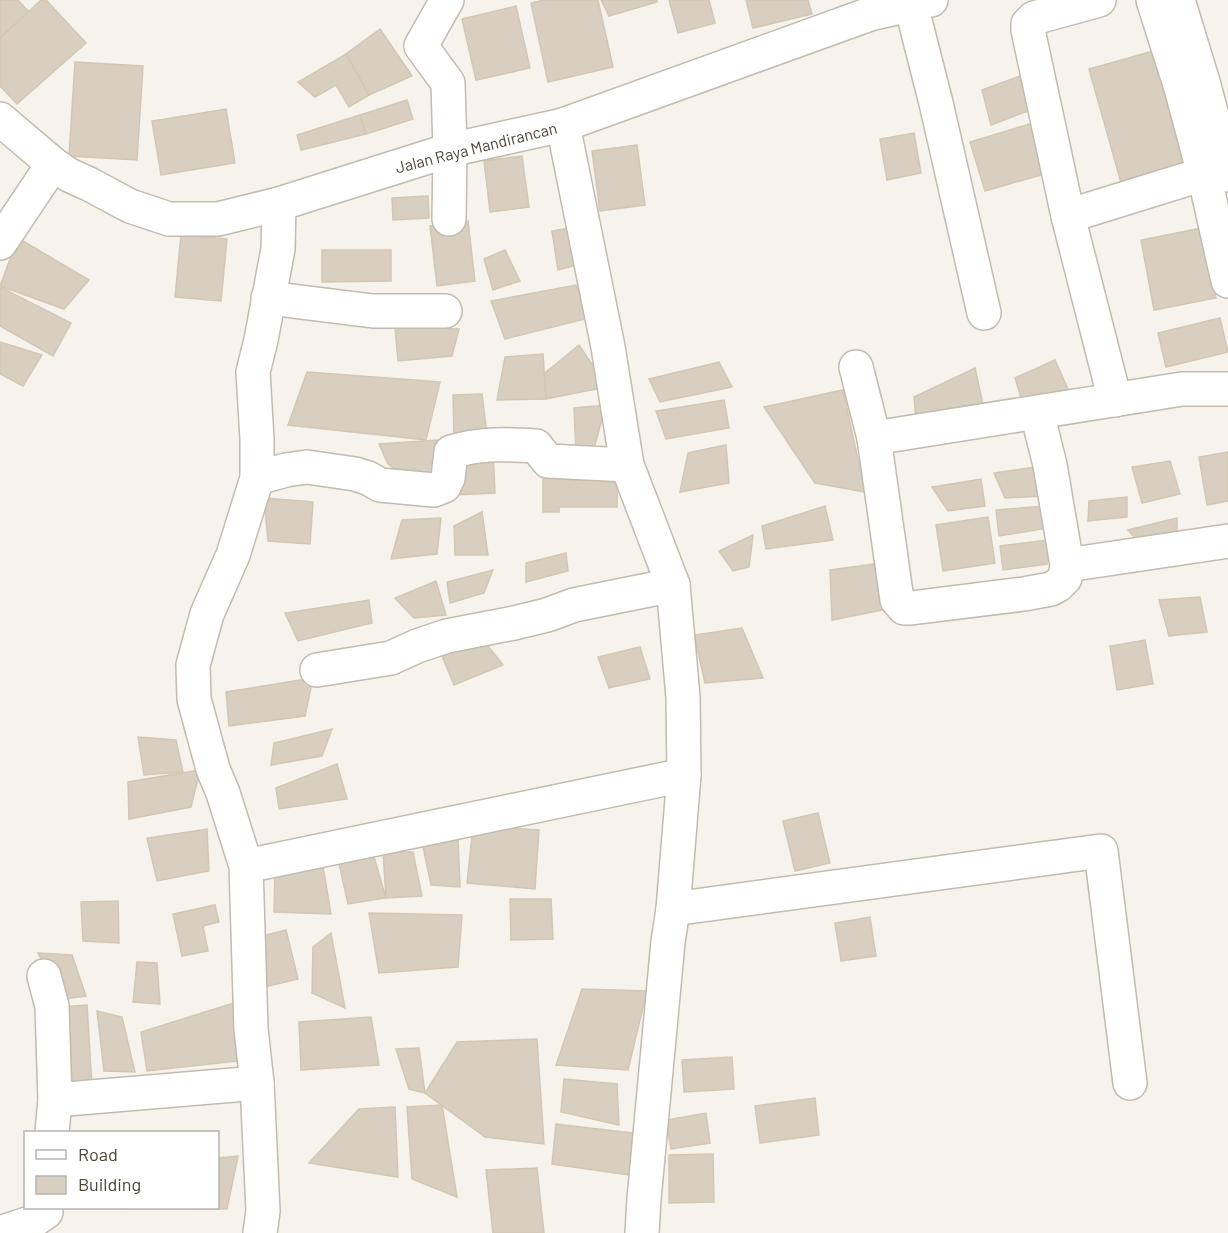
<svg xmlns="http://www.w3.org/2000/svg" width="1228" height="1233" viewBox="0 0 1228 1233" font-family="Barlow,sans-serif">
  <rect width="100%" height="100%" fill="#f6f3ec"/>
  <g fill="#d8cfc1" stroke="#d3c7b4" stroke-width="1.5">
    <polygon points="0,0 18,0 29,12 0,38"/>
    <polygon points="41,0 46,0 86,43 17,104 0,86 0,38"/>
    <polygon points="544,0 598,0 613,67 548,82 531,3"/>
    <polygon points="601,0 657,0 657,2 609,16"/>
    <polygon points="669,0 709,0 715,23 678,33"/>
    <polygon points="746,0 808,0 812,14 753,28"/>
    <polygon points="516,6 530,68 476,80 462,19"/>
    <polygon points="380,29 412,76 369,95 346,54"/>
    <polygon points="1157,50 1190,167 1122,186 1089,69"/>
    <polygon points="346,54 369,95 349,107 336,85 315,97 298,82"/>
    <polygon points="75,62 143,66 137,160 69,156"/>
    <polygon points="1020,76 1028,111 991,125 982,90"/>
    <polygon points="407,100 413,119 366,134 360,115"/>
    <polygon points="226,109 235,163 161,175 152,121"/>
    <polygon points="360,115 366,134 301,150 297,135"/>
    <polygon points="1033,123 1048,173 985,191 970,142"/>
    <polygon points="914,133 921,173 887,180 880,139"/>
    <polygon points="637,145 645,205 600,211 592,151"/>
    <polygon points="522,156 529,207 490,212 484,161"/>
    <polygon points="428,196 429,218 393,220 392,198"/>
    <polygon points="468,221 475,281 437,286 430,226"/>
    <polygon points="574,227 580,264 558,270 552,231"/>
    <polygon points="1202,228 1216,298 1154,310 1141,240"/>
    <polygon points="181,235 227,239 221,301 175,297"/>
    <polygon points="18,238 89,280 64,309 0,286"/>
    <polygon points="322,250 391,250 391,281 322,282"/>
    <polygon points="505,250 520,281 493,290 484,259"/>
    <polygon points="576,285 589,318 505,339 491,301"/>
    <polygon points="0,287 71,323 53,356 0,326"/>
    <polygon points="1220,318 1228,352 1166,367 1158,333"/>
    <polygon points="395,327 459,329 452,356 398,361"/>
    <polygon points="0,342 42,355 23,386 0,374"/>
    <polygon points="579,345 607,387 546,399 540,377"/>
    <polygon points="543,354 546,399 497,400 505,357"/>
    <polygon points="1055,360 1068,389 1022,401 1015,378"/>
    <polygon points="719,362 732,387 660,402 649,379"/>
    <polygon points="975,368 984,409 916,420 914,397"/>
    <polygon points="307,372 440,382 426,440 288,425"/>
    <polygon points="843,390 865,492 815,483 764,407"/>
    <polygon points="482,394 487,434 454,439 453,395"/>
    <polygon points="724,400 729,428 666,439 656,411"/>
    <polygon points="606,405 593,452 576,453 574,408"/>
    <polygon points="438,440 431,484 410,480 388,464 379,444"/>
    <polygon points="726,445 729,483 680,492 688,453"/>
    <polygon points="493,451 495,493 454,495 452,452"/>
    <polygon points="1228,452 1228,501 1207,505 1199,457"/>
    <polygon points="1170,461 1180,494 1142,503 1132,467"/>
    <polygon points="1041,466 1044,496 1005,498 994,473"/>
    <polygon points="543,470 617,470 617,507 559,507 559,512 543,512"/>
    <polygon points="981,479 985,506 948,511 932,487"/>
    <polygon points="1127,497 1127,517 1088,521 1089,501"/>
    <polygon points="264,498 313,502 310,544 268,541"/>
    <polygon points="825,506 833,540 766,549 762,526"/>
    <polygon points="1045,506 1049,528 999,536 996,510"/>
    <polygon points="482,512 488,555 455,555 454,526"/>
    <polygon points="988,517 995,563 943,571 936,525"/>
    <polygon points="441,518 437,554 391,559 402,520"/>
    <polygon points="1177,518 1177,536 1140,544 1128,530"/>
    <polygon points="753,535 749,567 733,571 719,551"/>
    <polygon points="1048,540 1047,564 1003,570 1000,546"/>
    <polygon points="566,553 568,571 526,582 526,563"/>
    <polygon points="874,564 883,610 832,620 830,570"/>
    <polygon points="493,570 484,593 450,603 447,582"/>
    <polygon points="436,581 446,615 414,618 395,598"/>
    <polygon points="1200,597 1207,632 1169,636 1159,600"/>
    <polygon points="369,600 372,623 298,641 285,613"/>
    <polygon points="742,628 763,678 705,683 694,635"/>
    <polygon points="481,637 503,665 454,685 439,649"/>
    <polygon points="1145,640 1153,684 1117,690 1110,646"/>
    <polygon points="640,647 650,679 609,688 598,657"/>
    <polygon points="313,678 305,716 229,726 226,692"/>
    <polygon points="332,729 322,756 271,765 274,743"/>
    <polygon points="138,737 176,740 183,772 144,775"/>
    <polygon points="337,764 347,799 279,809 276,788"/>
    <polygon points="200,770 191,807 129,819 128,782"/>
    <polygon points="818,813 830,863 795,871 783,821"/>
    <polygon points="473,826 539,830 535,889 467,883"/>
    <polygon points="207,829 209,871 157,881 147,838"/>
    <polygon points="458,837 460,887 431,885 422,842"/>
    <polygon points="336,850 372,850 386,898 348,904"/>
    <polygon points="383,852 413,852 422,896 386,898"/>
    <polygon points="322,861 331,914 274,912 275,867"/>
    <polygon points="510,899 551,899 553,939 511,940"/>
    <polygon points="118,901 119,943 83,941 81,902"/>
    <polygon points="215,905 219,922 203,926 208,951 182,956 173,914"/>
    <polygon points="369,913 462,915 458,967 379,973"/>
    <polygon points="870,917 876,956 841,961 835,923"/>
    <polygon points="286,930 298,979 265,987 239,942"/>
    <polygon points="331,933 345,1008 312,993 313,947"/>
    <polygon points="38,953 72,955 86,996 63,999"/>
    <polygon points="137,962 157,963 160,1004 133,1002"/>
    <polygon points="582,989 647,991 628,1070 556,1065"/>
    <polygon points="234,1003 237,1061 147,1071 141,1032"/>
    <polygon points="87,1005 92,1085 66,1079 62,1007"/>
    <polygon points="97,1011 122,1017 135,1072 104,1071"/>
    <polygon points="371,1017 379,1065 301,1070 299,1022"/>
    <polygon points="537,1039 544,1144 485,1137 425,1093 457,1042"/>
    <polygon points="419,1048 425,1093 409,1089 396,1049"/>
    <polygon points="732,1057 734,1089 684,1092 682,1060"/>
    <polygon points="564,1079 617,1084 619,1125 561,1112"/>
    <polygon points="815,1098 819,1135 760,1143 755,1106"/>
    <polygon points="442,1105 457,1197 412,1179 407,1107"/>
    <polygon points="395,1107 398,1177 309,1163 359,1109"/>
    <polygon points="706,1113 710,1143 671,1149 666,1120"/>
    <polygon points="556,1124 640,1134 636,1176 552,1164"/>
    <polygon points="713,1154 714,1202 669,1203 669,1155"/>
    <polygon points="238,1156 227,1209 78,1208 218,1208 218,1158"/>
    <polygon points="537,1168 544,1233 493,1233 486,1170"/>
  </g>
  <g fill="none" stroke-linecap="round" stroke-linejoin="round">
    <g stroke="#c2bbae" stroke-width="36">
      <g id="minor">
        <polyline points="447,0 421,46 448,83 450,150 449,219"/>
        <polyline points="1099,0 1034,18 1028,24 1028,30 1068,216 1115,400"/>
        <polyline points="1153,0 1181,88 1204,174 1228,281"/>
        <polyline points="1178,0 1203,82 1228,175"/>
        <polyline points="911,5 936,103 984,313"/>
        <polyline points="0,119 53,164 69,175 89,184 130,206 169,219 218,219 279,204 450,150 563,125 870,14 931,0"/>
        <polyline points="563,125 608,347 627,465 673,585 683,697 684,775 673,909 668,942 644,1199 642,1233"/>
        <polyline points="1068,216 1223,168"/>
        <polyline points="0,243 53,164"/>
        <polyline points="268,298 373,311 445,311"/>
        <polyline points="856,367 874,438 897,600 904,608 911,608 1024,594 1051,589 1058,585 1065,578 1067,565 1050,465 1037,413"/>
        <polyline points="874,438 1182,389 1228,389"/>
        <path d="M 257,478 L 286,470 L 307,467 L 355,474 L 368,478 L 380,485 L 434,490 L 444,486 L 448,478 L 451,452 C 480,443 507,444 536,446 L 548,461 L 627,465"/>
        <polyline points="1067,565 1228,541"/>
        <polyline points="317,670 391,658 417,646 447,636 514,623 547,615 574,605 673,585"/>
        <polyline points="246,866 684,775"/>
        <polyline points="673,909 1101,851 1130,1083"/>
        <polyline points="44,976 52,1006 55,1100 52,1132"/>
        <polyline points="55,1100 257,1083"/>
        <polyline points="0,1233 30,1223 46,1212"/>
        <polyline points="260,1233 263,1211 257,1083 251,1029 246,866 223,793 213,769 194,699 193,665 207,614 233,555 257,478 257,439 253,372 261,340 278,249 279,204"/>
      </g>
    </g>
    <use href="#minor" stroke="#fff" stroke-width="33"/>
  </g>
  <g text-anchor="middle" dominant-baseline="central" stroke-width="4.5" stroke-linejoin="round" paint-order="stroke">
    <g font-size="16" fill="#4b4439" stroke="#fff">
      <text transform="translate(476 147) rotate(-14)">Jalan Raya Mandirancan</text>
    </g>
  </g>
  <rect x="24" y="1131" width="195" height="78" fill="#ffffff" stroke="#b7b4b0" stroke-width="1.5"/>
  <rect x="36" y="1150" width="30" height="9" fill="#ffffff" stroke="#b7b4b0" stroke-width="1.5"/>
  <text x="78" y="1161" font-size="18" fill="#4b4439">Road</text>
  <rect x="36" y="1176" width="30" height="18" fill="#d8cfc1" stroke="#b7b4b0" stroke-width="1.5"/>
  <text x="78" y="1191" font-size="18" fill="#4b4439">Building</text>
</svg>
